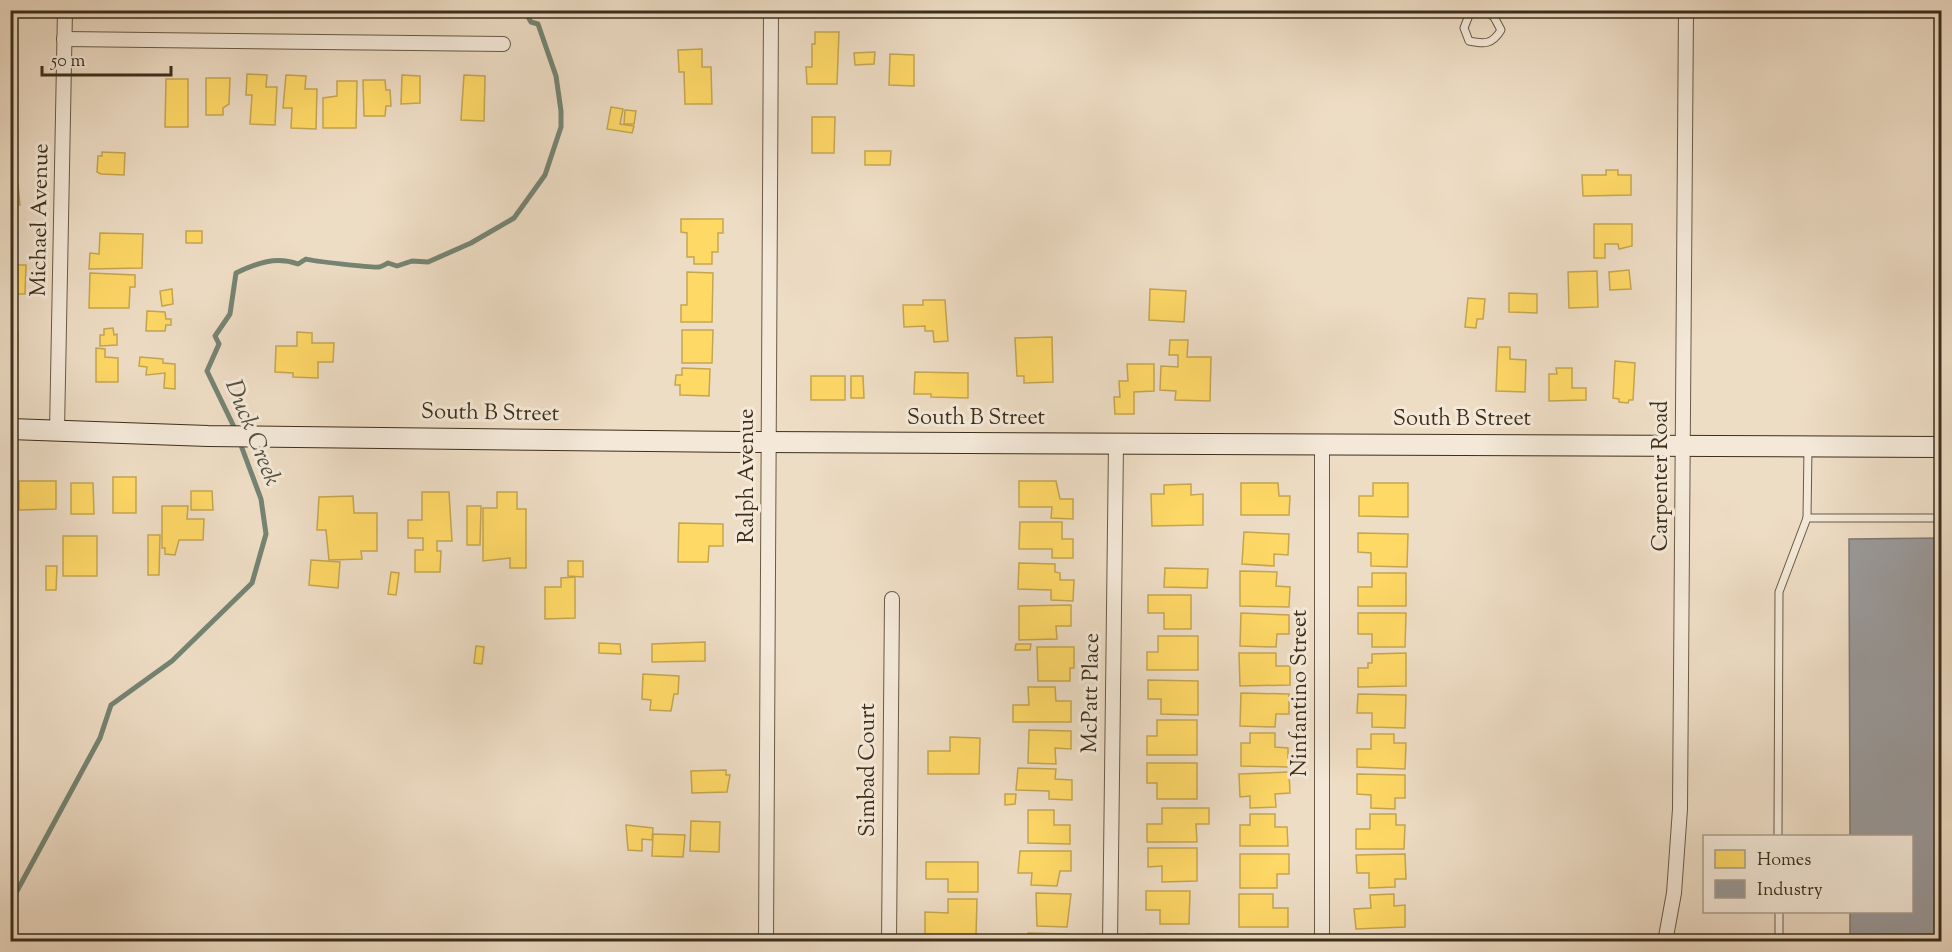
<svg xmlns="http://www.w3.org/2000/svg" width="1952" height="952" viewBox="0 0 1952 952" font-family="'Sorts Mill Goudy',serif">
  <rect width="100%" height="100%" fill="#eeddc5"/>
  <filter id="stains"><feTurbulence type="fractalNoise" baseFrequency=".00333" numOctaves="4"/><feColorMatrix values="0 0 0 0 .2 0 0 0 0 .09 0 0 0 0 .02 0 0 0 .5 -.17"/></filter>
  <radialGradient id="worn" r=".72"><stop offset=".6" stop-color="#630" stop-opacity="0"/><stop offset="1" stop-color="#630" stop-opacity=".3"/></radialGradient>
  <g fill="#ffd966" stroke="#c5a650" stroke-width="1.5">
    <polygon points="815,32 839,32 837,84 807,84 806,67 812,67 812,44 815,44"/>
    <polygon points="702,49 702,67 711,67 712,104 685,104 684,72 679,72 678,50"/>
    <polygon points="875,52 874,64 855,65 854,53"/>
    <polygon points="890,54 914,55 914,86 889,85"/>
    <polygon points="247,74 267,75 266,87 277,87 275,125 250,124 252,95 246,95"/>
    <polygon points="286,75 306,76 305,89 317,89 316,129 291,128 292,108 283,108"/>
    <polygon points="402,75 420,76 420,103 401,104"/>
    <polygon points="464,75 485,76 484,121 461,120"/>
    <polygon points="206,78 230,78 229,104 223,108 223,115 206,115"/>
    <polygon points="166,79 188,79 188,127 165,127"/>
    <polygon points="363,80 385,80 386,90 390,90 391,106 386,106 385,116 364,116"/>
    <polygon points="337,81 357,81 356,128 323,128 323,98 337,96"/>
    <polygon points="611,107 623,109 620,124 634,126 632,133 607,129"/>
    <polygon points="625,110 636,111 634,124 624,124"/>
    <polygon points="812,117 835,117 834,153 812,153"/>
    <polygon points="865,151 891,151 890,165 865,165"/>
    <polygon points="102,152 125,153 124,175 101,174 97,172 98,156 102,156"/>
    <polygon points="1606,170 1618,170 1618,175 1631,175 1631,195 1583,196 1582,175 1606,175"/>
    <polygon points="10,185 18,185 20,205 10,206"/>
    <polygon points="681,219 723,219 723,233 718,233 718,252 712,252 712,264 694,264 694,257 687,257 687,233 681,232"/>
    <polygon points="1594,224 1632,224 1632,246 1619,249 1618,244 1605,244 1605,258 1594,258"/>
    <rect x="186" y="231" width="16" height="12"/>
    <polygon points="100,233 143,234 142,268 89,269 90,253 99,254"/>
    <polygon points="10,265 26,265 25,294 16,294 17,307 10,307"/>
    <polygon points="1629,270 1631,289 1610,290 1609,272"/>
    <polygon points="1597,271 1598,307 1569,308 1568,272"/>
    <polygon points="687,272 713,273 712,322 681,322 681,305 687,305"/>
    <polygon points="90,273 135,275 135,287 130,287 129,308 89,308"/>
    <polygon points="172,289 173,304 162,306 160,291"/>
    <polygon points="1150,289 1186,291 1184,322 1149,320"/>
    <polygon points="1509,293 1537,294 1537,313 1509,312"/>
    <polygon points="1468,298 1485,299 1483,319 1477,319 1476,328 1465,327"/>
    <polygon points="923,300 945,300 948,341 934,342 933,331 925,331 925,326 904,327 903,305 923,305"/>
    <polygon points="147,311 165,312 166,319 171,319 171,325 166,325 165,331 146,331"/>
    <polygon points="113,328 114,335 117,334 117,345 100,346 100,335 104,335 104,329"/>
    <polygon points="682,330 713,330 712,363 682,363"/>
    <polygon points="10,332 18,332 17,388 10,388"/>
    <polygon points="297,332 312,333 312,343 334,343 333,362 318,362 318,378 293,377 293,373 275,372 276,346 297,346"/>
    <polygon points="1052,337 1053,382 1024,383 1024,376 1017,376 1015,338"/>
    <polygon points="1170,340 1188,340 1187,357 1211,357 1210,401 1175,400 1176,391 1160,390 1161,366 1178,367 1178,355 1169,355"/>
    <polygon points="1498,347 1510,347 1510,359 1526,360 1525,392 1496,391"/>
    <polygon points="96,348 105,349 105,357 118,358 118,382 96,382"/>
    <polygon points="140,357 163,359 163,363 175,364 175,389 164,388 165,373 146,375 147,367 139,366"/>
    <polygon points="1615,361 1635,363 1633,400 1629,400 1628,403 1619,402 1619,399 1613,398"/>
    <polygon points="1127,364 1154,364 1154,391 1134,392 1134,414 1115,414 1114,397 1120,397 1119,381 1128,381"/>
    <polygon points="682,368 710,369 709,396 680,395 680,385 675,385 676,375 682,375"/>
    <polygon points="1556,368 1572,368 1572,388 1586,388 1586,400 1549,401 1549,374 1557,374"/>
    <polygon points="915,372 968,373 968,398 931,397 931,394 914,394"/>
    <rect x="811" y="376" width="34" height="24"/>
    <polygon points="851,376 863,376 864,398 851,398"/>
    <rect x="113" y="477" width="23" height="36"/>
    <polygon points="19,481 56,481 56,509 19,510"/>
    <polygon points="1019,481 1056,481 1060,499 1073,499 1073,519 1051,518 1052,507 1019,507"/>
    <polygon points="71,483 93,483 94,514 71,514"/>
    <polygon points="1241,483 1278,483 1279,496 1290,496 1289,515 1241,515"/>
    <polygon points="1373,483 1408,483 1408,517 1359,516 1359,496 1373,496"/>
    <polygon points="1191,484 1191,495 1203,494 1203,525 1152,526 1151,494 1164,494 1164,485"/>
    <polygon points="191,491 212,491 213,510 191,510"/>
    <polygon points="422,492 449,492 452,541 437,541 437,551 441,551 440,572 415,572 415,550 423,550 423,538 408,538 408,520 422,520"/>
    <polygon points="497,492 517,492 517,509 526,509 526,568 510,568 510,558 483,561 483,508 497,508"/>
    <polygon points="353,496 354,513 377,513 377,551 361,551 362,559 329,560 326,530 317,530 319,497"/>
    <polygon points="162,506 188,506 187,519 204,519 203,540 179,540 175,555 165,554 165,548 162,548"/>
    <polygon points="467,506 481,506 480,545 467,545"/>
    <polygon points="1020,522 1062,522 1062,539 1073,539 1073,558 1052,558 1052,549 1019,549"/>
    <polygon points="679,523 723,524 723,546 709,546 708,562 678,562"/>
    <polygon points="1244,532 1289,534 1288,555 1274,554 1274,566 1242,564"/>
    <polygon points="1358,533 1408,534 1407,567 1371,566 1371,553 1358,552"/>
    <polygon points="148,535 160,535 159,575 148,575"/>
    <rect x="63" y="536" width="34" height="40"/>
    <polygon points="311,560 340,562 338,588 309,585"/>
    <polygon points="568,561 583,561 583,577 568,576"/>
    <polygon points="1019,563 1055,564 1055,572 1060,573 1060,580 1074,580 1073,601 1051,600 1051,590 1018,589"/>
    <polygon points="46,566 57,566 56,590 46,590"/>
    <polygon points="1165,568 1208,569 1207,588 1164,587"/>
    <polygon points="1240,571 1277,572 1276,586 1290,587 1289,607 1240,606"/>
    <polygon points="391,572 399,573 396,595 388,594"/>
    <polygon points="1372,573 1406,573 1406,606 1358,606 1358,587 1372,587"/>
    <polygon points="575,577 575,618 545,619 545,587 561,587 561,578"/>
    <polygon points="1148,595 1191,595 1191,629 1164,629 1164,613 1148,613"/>
    <polygon points="1071,605 1071,626 1056,626 1057,639 1019,640 1019,606"/>
    <polygon points="1241,613 1289,615 1289,634 1277,634 1276,647 1240,646"/>
    <polygon points="1358,613 1406,613 1405,647 1372,647 1372,634 1358,634"/>
    <polygon points="1158,636 1198,636 1198,670 1147,670 1147,652 1158,652"/>
    <polygon points="705,642 705,661 652,662 652,644"/>
    <polygon points="599,643 620,644 621,654 599,653"/>
    <polygon points="1016,644 1031,644 1030,650 1015,650"/>
    <polygon points="476,646 484,647 482,664 474,663"/>
    <polygon points="1037,647 1074,647 1074,668 1070,668 1070,681 1038,681"/>
    <polygon points="1239,653 1276,653 1276,666 1290,666 1290,685 1240,686"/>
    <polygon points="1406,653 1406,686 1358,687 1358,668 1368,668 1368,663 1372,663 1372,654"/>
    <polygon points="643,674 679,676 678,694 674,694 671,711 650,710 651,700 642,699"/>
    <polygon points="1148,680 1198,681 1198,715 1161,714 1161,699 1148,699"/>
    <polygon points="1028,687 1055,687 1056,701 1071,701 1071,722 1013,722 1013,705 1029,705"/>
    <polygon points="1241,693 1289,694 1289,714 1276,714 1275,727 1240,726"/>
    <polygon points="1358,694 1406,695 1405,728 1372,727 1372,713 1357,713"/>
    <polygon points="1157,720 1197,720 1197,755 1147,755 1147,736 1157,736"/>
    <polygon points="1029,730 1071,731 1071,749 1055,748 1056,764 1028,763"/>
    <polygon points="1250,733 1275,733 1275,747 1288,748 1288,767 1241,766 1241,743 1250,743"/>
    <polygon points="1371,734 1394,734 1394,743 1406,743 1405,769 1357,767 1357,749 1371,749"/>
    <polygon points="950,737 980,738 979,774 928,774 928,751 950,751"/>
    <polygon points="1147,763 1197,763 1197,799 1157,799 1157,783 1147,783"/>
    <polygon points="1018,768 1056,769 1055,779 1072,780 1072,800 1049,799 1049,791 1016,790"/>
    <polygon points="726,770 726,775 730,775 727,792 692,793 691,771"/>
    <polygon points="1289,772 1290,793 1275,794 1276,807 1250,808 1250,796 1240,797 1239,774"/>
    <polygon points="1357,774 1405,775 1405,798 1395,798 1395,809 1371,808 1371,795 1357,794"/>
    <polygon points="1005,794 1016,794 1015,804 1005,805"/>
    <polygon points="1162,808 1209,808 1209,824 1196,824 1197,842 1147,842 1147,824 1162,824"/>
    <polygon points="1028,810 1054,810 1054,825 1070,825 1070,844 1028,843"/>
    <polygon points="1250,814 1275,814 1275,827 1287,827 1288,846 1240,846 1240,825 1250,825"/>
    <polygon points="1370,814 1396,814 1396,825 1405,825 1404,849 1356,849 1356,829 1370,829"/>
    <polygon points="691,821 720,822 719,852 690,851"/>
    <polygon points="626,825 653,828 652,840 642,839 642,851 628,850"/>
    <polygon points="653,834 685,835 683,857 652,856"/>
    <polygon points="1148,848 1197,848 1197,881 1162,882 1162,866 1148,867"/>
    <polygon points="1020,851 1071,851 1071,871 1060,871 1057,886 1031,885 1032,873 1018,873"/>
    <polygon points="1240,854 1289,854 1289,874 1277,874 1277,888 1240,888"/>
    <polygon points="1405,854 1406,879 1395,879 1395,887 1369,888 1369,873 1357,873 1356,855"/>
    <polygon points="926,862 978,862 978,892 948,892 948,879 926,879"/>
    <polygon points="1146,891 1190,891 1189,924 1160,924 1160,910 1146,910"/>
    <polygon points="1036,893 1071,894 1067,927 1037,926"/>
    <polygon points="1239,894 1273,894 1273,908 1288,908 1288,927 1239,927"/>
    <polygon points="1394,894 1394,906 1405,905 1405,927 1356,929 1354,909 1371,908 1370,895"/>
    <polygon points="948,899 977,899 976,936 925,935 925,912 948,913"/>
    <polygon points="1028,933 1069,934 1069,942 1027,942"/>
    <rect x="1146" y="934" width="41" height="8"/>
    <polygon points="1238,936 1288,937 1288,942 1238,942"/>
    <polygon points="1405,938 1405,942 1357,942 1357,939"/>
  </g>
  <polygon fill="#999" stroke="#7d7973" stroke-width="1.5" points="1942,538 1942,942 1850,942 1850,912 1912,912 1912,836 1850,836 1849,539"/>
  <g fill="none" stroke-linecap="round" stroke-linejoin="round">
    <g stroke="#758473" stroke-width="5">
      <path d="M 236,431 L 207,371 L 219,344 L 215,336 L 230,314 L 236,273 C 257,263 276,256 298,264 L 306,259 C 312,261 373,268 379,267 C 381,267 386,264 388,263 L 397,266 L 412,261 L 428,262 L 471,243 L 514,218 L 545,175 L 561,127 L 561,111 L 556,76 L 538,24 L 531,22 L 524,10"/>
      <polyline points="17,942 11,902 100,738 111,705 172,661 252,583 266,534 261,499 239,440"/>
    </g>
    <g stroke="#695a46" stroke-width="9">
      <g id="lane">
        <path d="M 1471,10 L 1464,28 L 1469,41 C 1484,44 1492,45 1501,30 L 1494,17 L 1483,10"/>
        <polyline points="1808,448 1807,518 1942,518"/>
        <polyline points="1778,836 1779,592 1807,518"/>
        <polyline points="1779,912 1779,942"/>
      </g>
    </g>
    <g stroke="#695a46" stroke-width="16">
      <g id="street">
        <polyline points="64,39 503,44"/>
        <polyline points="57,431 65,10"/>
        <polyline points="766,942 771,10"/>
        <polyline points="889,942 892,599"/>
        <polyline points="1110,942 1116,444"/>
        <polyline points="1322,942 1322,445"/>
        <polyline points="1665,942 1674,893 1680,809 1686,10"/>
      </g>
    </g>
    <g stroke="#3d2f1b" stroke-width="22">
      <polyline id="secondary" points="10,429 208,436 741,442 1942,447"/>
    </g>
    <use href="#lane" stroke="#f4e9d9" stroke-width="7"/>
    <use href="#street" stroke="#f4e9d9" stroke-width="14"/>
    <use href="#secondary" stroke="#f4e9d9" stroke-width="20"/>
  </g>
  <g text-anchor="middle" dominant-baseline="central" stroke-width="6" stroke-linejoin="round" paint-order="stroke">
    <g font-size="22" fill="#3d2f1b" stroke="#f4e9d9">
      <text transform="translate(41 220) rotate(-89)">Michael Avenue</text>
      <text transform="translate(490 414) rotate(1)">South B Street</text>
      <text x="976" y="419">South B Street</text>
      <text x="1462" y="420">South B Street</text>
      <text transform="translate(748 476) rotate(-90)">Ralph Avenue</text>
      <text transform="translate(1662 476) rotate(-90)">Carpenter Road</text>
      <text transform="translate(1092 693) rotate(-89)">McPatt Place</text>
      <text transform="translate(1301 693) rotate(-90)">Ninfantino Street</text>
      <text transform="translate(869 770) rotate(-90)">Simbad Court</text>
    </g>
    <g font-size="24" font-style="italic" fill="#545240" stroke="#f4e9d9">
      <text transform="translate(252 433) rotate(68)">Duck Creek</text>
    </g>
  </g>
  <rect width="1952" height="952" fill="none" stroke="#eeddc5" stroke-width="36"/>
  <rect x="12" y="12" width="1928" height="928" fill="none" stroke="#3d2f1b" stroke-width="3"/>
  <rect x="18" y="18" width="1916" height="916" fill="none" stroke="#3d2f1b" stroke-width="1.5"/>
  <rect x="1703" y="835" width="210" height="78" fill="#f4e9d9" stroke="#ab9f8d" stroke-width="1.5"/>
  <rect x="1715" y="850" width="30" height="18" fill="#ffd966" stroke="#ab9f8d" stroke-width="1.5"/>
  <text x="1757" y="865" font-size="18" fill="#3d2f1b">Homes</text>
  <rect x="1715" y="880" width="30" height="18" fill="#999999" stroke="#ab9f8d" stroke-width="1.5"/>
  <text x="1757" y="895" font-size="18" fill="#3d2f1b">Industry</text>
  <path d="M42 66v9h129v-9" fill="none" stroke="#3d2f1b" stroke-width="3"/>
  <text x="51" y="66" font-size="18" fill="#3d2f1b" stroke="#f4e9d9" stroke-width="4.5" paint-order="stroke">50 m</text>
  <rect width="100%" height="100%" filter="url(#stains)"/>
  <rect width="100%" height="100%" fill="url(#worn)"/>
</svg>
